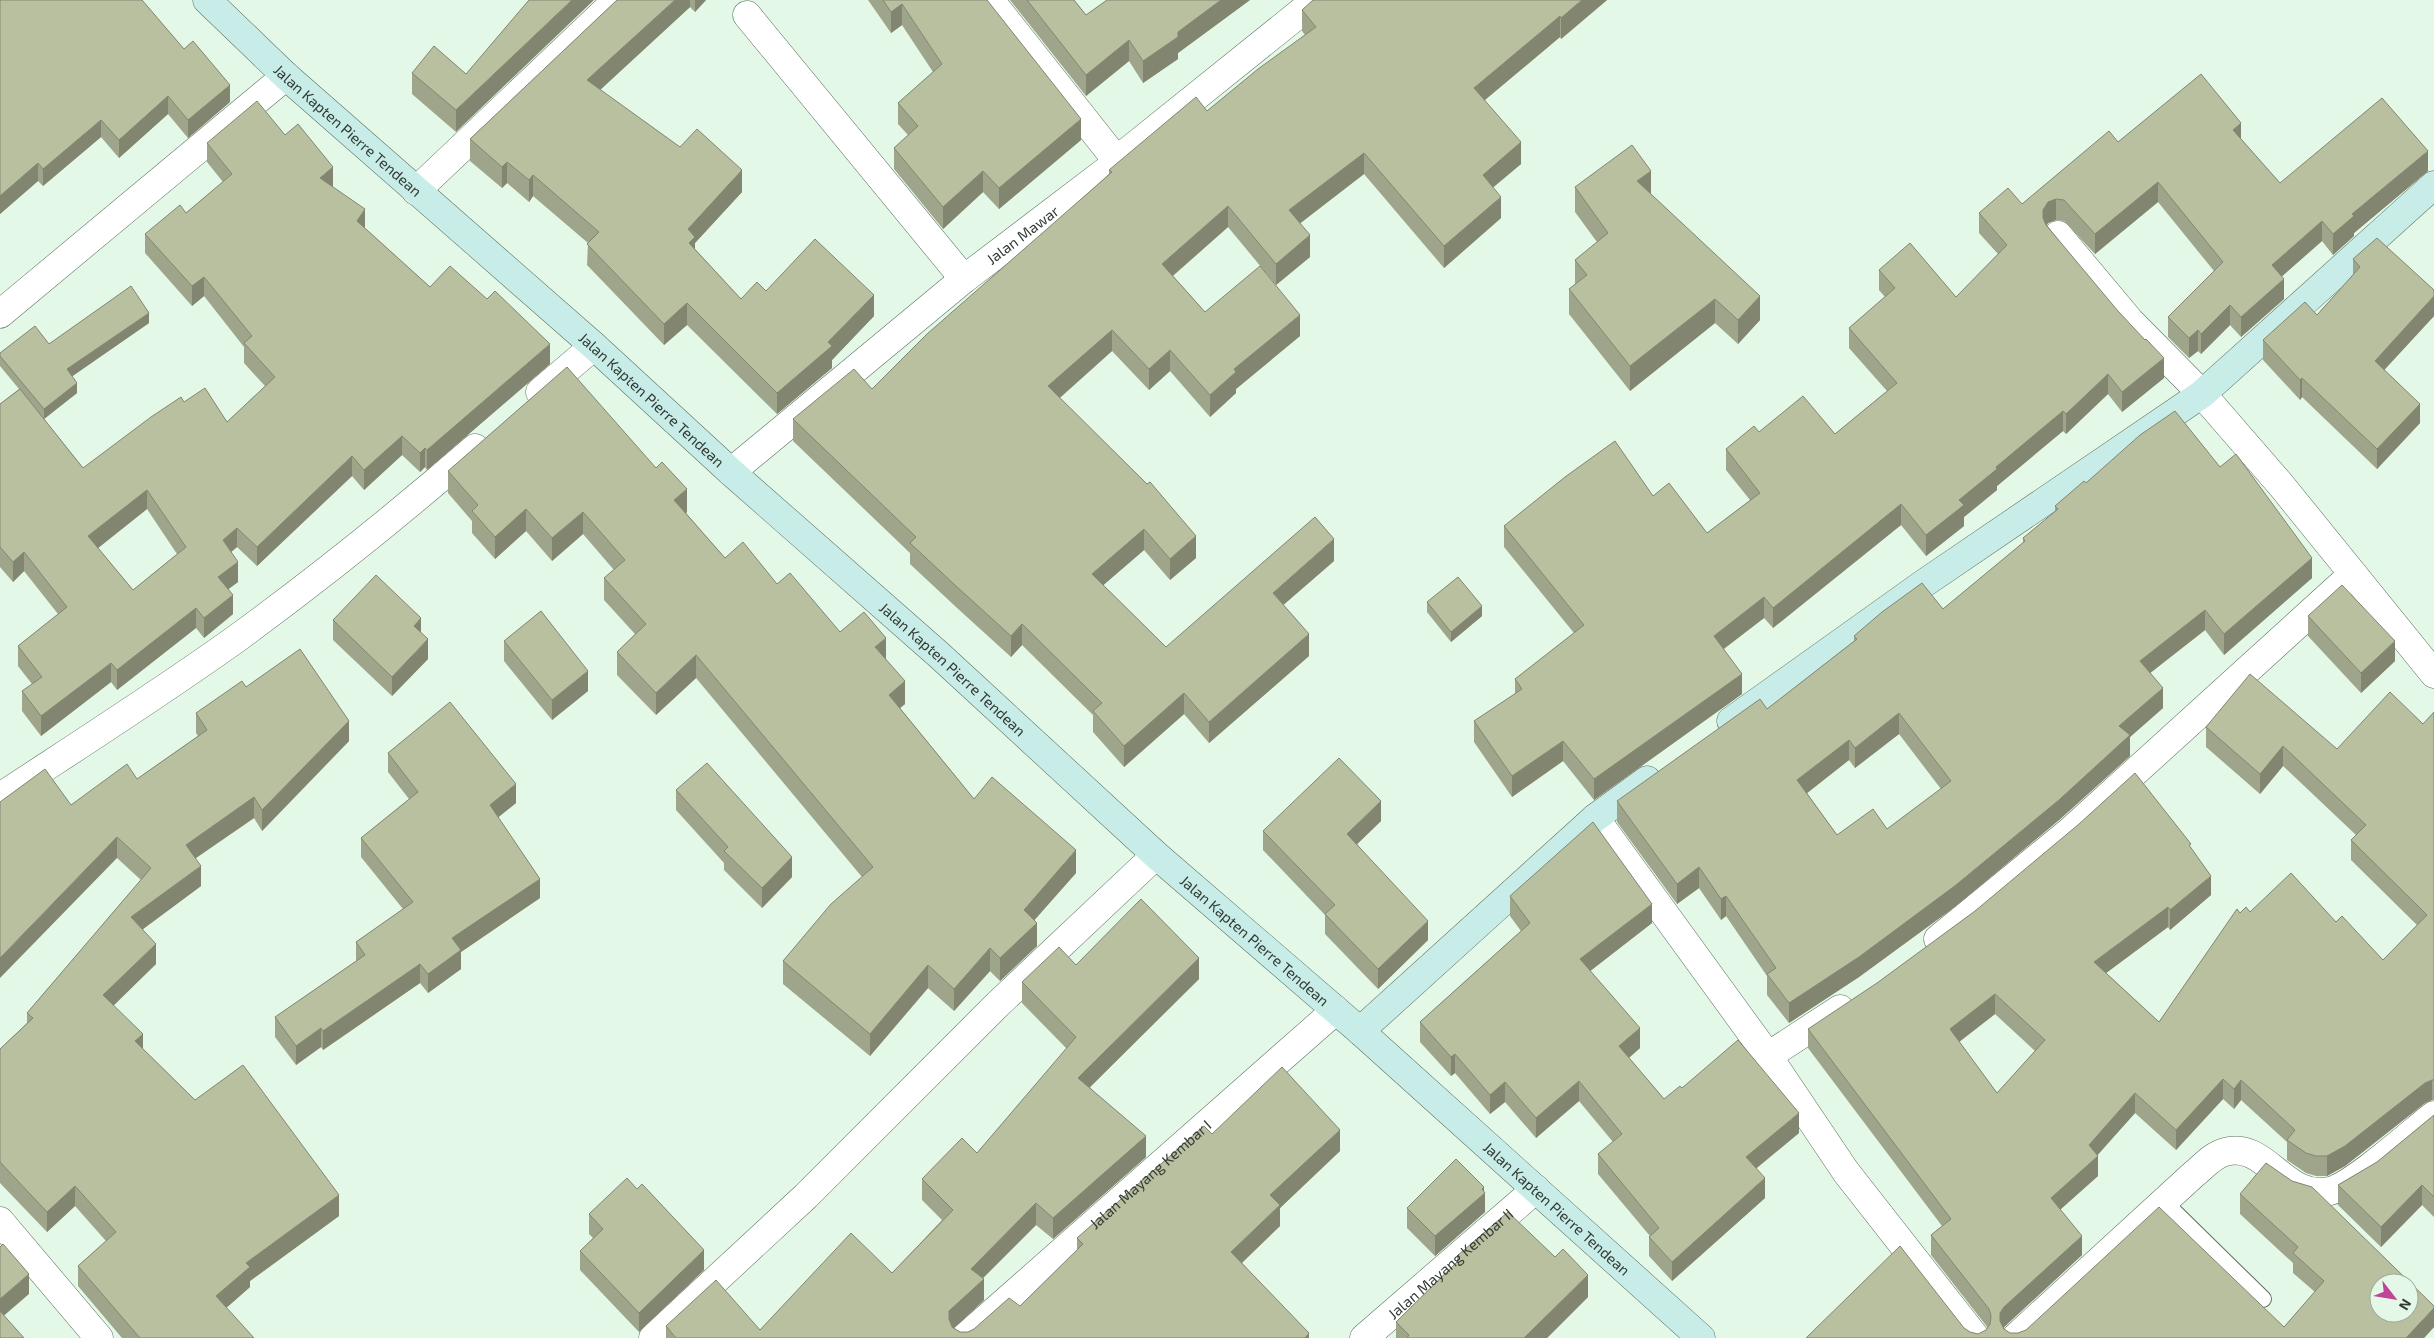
<svg xmlns="http://www.w3.org/2000/svg" width="2434" height="1338" viewBox="0 0 2434 1338" font-family="'Exo 2',sans-serif">
  <rect width="100%" height="100%" fill="#e3f8e6"/>
  <g fill="none" stroke-linecap="round" stroke-linejoin="round">
    <g stroke="#5c6f60" stroke-width="18">
      <polyline id="lane" points="2163,1201 2263,1299"/>
    </g>
    <g stroke="#5c6f60" stroke-width="29">
      <g id="street">
        <polyline points="990,0 1118,162"/>
        <polyline points="747,15 964,279"/>
        <polyline points="416,191 617,0"/>
        <polyline points="2058,235 2130,321 2202,394 2281,485 2434,674"/>
        <polyline points="0,314 286,76"/>
        <polyline points="540,392 594,346"/>
        <path id="s1" d="M 731,472 L 964,279 L 1118,162 L 1122,156 L 1316,0"/>
        <path d="M 0,797 C 79,745 159,694 236,639 C 318,579 398,515 475,448"/>
        <polyline points="1595,818 1768,1056 1846,1172 1976,1338"/>
        <polyline points="1938,939 2069,832 2353,574"/>
        <polyline points="1768,1056 1840,1009"/>
        <polyline points="0,1221 99,1338"/>
        <polyline points="653,1338 806,1196 998,1004 1156,855"/>
        <path id="s2" d="M 964,1338 L 1336,1010"/>
        <path id="s3" d="M 1364,1338 L 1536,1189"/>
        <path d="M 2015,1338 L 2194,1174 C 2203,1167 2213,1155 2225,1152 C 2266,1140 2284,1201 2330,1191 C 2354,1185 2412,1132 2434,1115"/>
      </g>
    </g>
    <g stroke="#5c6f60" stroke-width="29">
      <g id="secondary">
        <path id="s4" d="M 207,0 L 286,76 L 594,346 L 731,472 L 939,655 L 1156,855 L 1360,1031 L 1701,1338"/>
        <polyline points="1731,721 1923,584 2202,394 2434,185"/>
        <polyline points="1360,1031 1595,818 1647,780"/>
      </g>
    </g>
    <use href="#lane" stroke="#fff" stroke-width="16"/>
    <use href="#street" stroke="#fff" stroke-width="28"/>
    <use href="#secondary" stroke="#c8ede8" stroke-width="28"/>
  </g>
  <g fill="#9fa58a" fill-rule="evenodd">
    <polygon points="0,0 230,102 188,138 168,114 119,158 101,137 43,186 38,181 0,214"/>
    <polygon points="617,0 706,0 695,12 690,7 600,90 742,192 695,243 695,249 741,299 766,291 874,316 832,360 832,368 777,414 687,325 664,345 587,265 588,243 533,196 529,202 507,183 502,188 470,161 470,139"/>
    <polygon points="868,0 987,0 1081,140 999,209 983,192 943,229 894,169 894,148 908,135 898,124 898,103 933,72 902,25 891,33"/>
    <polygon points="1010,0 1074,0 1086,15 1107,0 1250,0 1178,53 1178,59 1143,83 1129,61 1086,96"/>
    <polygon points="1607,0 1561,39 1560,37 1485,100 1521,164 1493,187 1501,218 1444,268 1364,174 1300,223 1310,257 1276,285 1228,227 1173,276 1205,312 1300,336 1236,389 1236,393 1210,417 1170,371 1149,390 1112,351 1060,398 1196,558 1170,580 1144,550 1103,585 1166,647 1334,561 1283,605 1309,656 1209,743 1184,714 1124,767 1093,732 1093,715 1022,645 1011,657 956,607 910,564 910,553 793,441 793,419 872,389 1109,174 1109,170 1207,111 1305,35 1302,31 1302,10"/>
    <polygon points="412,73 466,74 456,132 412,94"/>
    <path d="M 285,135 L 333,187 L 365,228 L 430,287 L 550,364 L 427,470 L 425,467 L 420,472 L 402,455 L 364,490 L 352,476 L 257,566 L 237,547 L 231,552 L 238,582 L 228,589 L 233,614 L 204,638 L 196,628 L 117,690 L 111,682 L 41,736 L 22,711 L 22,691 L 32,684 L 18,666 L 18,646 L 58,614 L 24,571 L 13,582 L 0,567 L 0,404 L 19,389 L 0,366 L 0,353 L 149,323 L 72,376 L 77,393 L 44,419 L 83,468 L 184,402 L 227,422 L 265,386 L 244,363 L 244,347 L 204,296 L 192,306 L 145,253 L 145,234 L 186,213 L 223,182 L 207,162 L 207,143 ZM 147,509 L 177,554 L 133,590 L 98,548 Z"/>
    <polygon points="2241,139 2280,183 2428,171 2354,233 2354,236 2333,255 2322,241 2282,276 2284,299 2241,337 2230,325 2201,354 2198,351 2189,358 2168,337 2168,317 2214,271 2158,202 2095,254 2064,221 2056,220 2048,223 2047,225 2164,378 2122,412 2108,394 2066,434 2063,431 1997,486 1997,490 1964,517 1964,526 1926,556 1901,525 1773,628 1764,618 1724,649 1742,694 1594,800 1563,761 1512,797 1474,742 1474,721 1515,694 1515,679 1574,633 1504,547 1504,526 1653,496 1707,533 1750,500 1726,470 1726,449 1759,432 1835,434 1887,391 1849,348 1849,328 1885,297 1879,290 1879,270 1956,297 1998,254 1979,233 1979,213 2022,204 2118,142"/>
    <polygon points="1575,187 1651,194 1760,320 1738,344 1715,323 1630,391 1569,314 1569,289 1575,285 1575,260 1597,242 1575,212"/>
    <polygon points="2353,259 2434,316 2384,370 2420,423 2377,469 2302,397 2300,400 2263,360 2263,340 2317,315 2353,275"/>
    <path d="M 2220,467 L 2312,578 L 2224,655 L 2205,630 L 2150,673 L 2163,708 L 2130,737 L 2130,756 L 2059,820 L 1956,906 L 1859,977 L 1789,1023 L 1767,995 L 1767,976 L 1726,916 L 1721,920 L 1699,888 L 1677,904 L 1617,822 L 1617,801 L 1767,709 L 1854,641 L 1854,636 L 1943,609 L 2023,543 L 2023,538 L 2055,512 L 2055,506 L 2086,483 ZM 1899,734 L 1941,789 L 1887,829 L 1837,835 L 1807,793 L 1849,760 L 1855,768 Z"/>
    <polygon points="448,471 687,512 686,513 725,558 777,584 840,632 886,659 905,704 900,708 974,799 1076,873 1034,920 1037,946 1000,981 990,971 954,1011 928,988 870,1056 783,984 783,961 862,877 696,678 656,715 617,675 617,652 635,634 604,600 604,578 614,570 583,534 552,561 526,531 495,559 472,533 472,521 448,493"/>
    <polygon points="1427,602 1482,616 1451,642 1427,612"/>
    <polygon points="2308,616 2395,661 2361,693 2308,636"/>
    <polygon points="333,620 428,659 392,696 333,640"/>
    <polygon points="504,641 588,691 552,720 504,661"/>
    <polygon points="246,687 349,741 262,831 254,818 195,858 201,886 143,929 156,964 113,1005 143,1049 195,1100 339,1216 250,1281 250,1287 226,1308 254,1338 122,1338 78,1286 78,1266 106,1241 75,1206 47,1232 0,1183 0,1049 27,1023 27,1013 141,880 117,858 71,805 137,779 198,736 196,733 196,713"/>
    <path d="M 2434,712 L 2434,1100 L 2432,1100 L 2425,1103 L 2345,1166 L 2327,1176 L 2316,1176 L 2306,1173 L 2287,1160 L 2287,1142 L 2241,1100 L 2234,1109 L 2223,1099 L 2176,1150 L 2135,1113 L 2097,1155 L 2098,1176 L 2060,1209 L 2082,1255 L 2003,1328 L 2010,1333 L 2018,1333 L 2284,1327 L 2315,1292 L 2293,1273 L 2293,1263 L 2240,1214 L 2240,1194 L 2434,1327 L 2424,1338 L 1806,1338 L 1964,1328 L 1970,1332 L 1978,1334 L 1986,1330 L 1988,1328 L 1931,1255 L 1931,1235 L 1942,1226 L 1808,1048 L 1808,1029 L 2191,849 L 2211,895 L 2170,930 L 2168,927 L 2106,973 L 2159,1022 L 2240,913 L 2250,912 L 2336,922 L 2383,960 L 2417,925 L 2351,860 L 2351,840 L 2356,835 L 2283,766 L 2260,794 L 2206,747 L 2206,727 L 2337,749 L 2423,724 ZM 1995,1014 L 2035,1051 L 1997,1093 L 1959,1042 Z"/>
    <polygon points="388,753 516,803 498,817 540,898 461,952 461,969 428,993 420,983 323,1050 321,1047 296,1065 275,1037 275,1017 356,961 356,942 403,909 361,857 361,838 409,799 388,772"/>
    <polygon points="676,790 792,877 762,908 724,870 724,863 676,810"/>
    <polygon points="1381,821 1357,844 1428,940 1378,989 1325,934 1325,915 1263,850 1263,831"/>
    <polygon points="1510,896 1652,923 1590,971 1640,1048 1629,1058 1664,1099 1682,1088 1799,1133 1756,1168 1765,1198 1672,1281 1649,1256 1649,1237 1650,1236 1598,1174 1598,1154 1613,1142 1579,1101 1536,1138 1505,1102 1490,1114 1455,1073 1451,1076 1420,1042 1420,1022 1521,931 1510,916"/>
    <polygon points="1076,965 1199,979 1090,1087 1146,1157 1053,1239 1036,1225 983,1278 984,1300 954,1328 960,1332 968,1332 1020,1306 1077,1250 1077,1238 1212,1134 1340,1151 1280,1208 1280,1226 1242,1263 1309,1338 666,1338 666,1326 760,1330 892,1273 942,1220 922,1200 922,1179 977,1153 1067,1049 1022,1003 1022,982"/>
    <polygon points="2434,1115 2434,1217 2422,1205 2381,1247 2338,1205 2338,1185 2377,1162"/>
    <polygon points="1484,1192 1485,1212 1435,1256 1407,1228 1407,1208"/>
    <polygon points="589,1214 704,1270 639,1332 580,1270 580,1251 593,1238 589,1234"/>
    <polygon points="1457,1256 1588,1297 1547,1338 1396,1338 1396,1322 1457,1262"/>
  </g>
  <g fill="#828670">
    <polygon points="572,0 594,0 456,132 456,110"/>
    <polygon points="675,0 690,0 690,7 587,102 587,80"/>
    <polygon points="695,0 706,0 695,12"/>
    <polygon points="1221,0 1250,0 1178,53 1178,59 1143,83 1143,61 1178,32"/>
    <polygon points="1582,0 1607,0 1561,39 1561,18"/>
    <polygon points="902,4 902,25 891,33 891,12"/>
    <polygon points="1560,16 1560,37 1474,109 1474,88"/>
    <polygon points="1129,40 1129,61 1086,96 1086,75"/>
    <polygon points="230,85 230,102 188,138 188,120"/>
    <polygon points="168,96 168,114 119,158 119,140"/>
    <polygon points="1081,119 1081,140 999,209 999,188"/>
    <polygon points="101,120 101,137 43,186 43,169"/>
    <polygon points="2241,123 2241,144 2233,130"/>
    <polygon points="1521,142 1521,164 1483,196 1483,175"/>
    <polygon points="2428,151 2428,171 2354,233 2354,236 2333,255 2333,234 2352,214"/>
    <polygon points="1364,153 1364,174 1289,232 1289,210"/>
    <polygon points="507,162 507,183 502,188 502,167"/>
    <polygon points="38,163 38,181 0,214 0,196"/>
    <polygon points="333,167 333,187 320,178"/>
    <polygon points="742,170 742,192 695,243 695,258 689,264 688,229"/>
    <polygon points="983,171 983,192 943,229 943,207"/>
    <polygon points="1651,171 1651,195 1637,181"/>
    <polygon points="533,175 533,196 529,202 529,180"/>
    <polygon points="2158,182 2158,202 2095,254 2095,234"/>
    <polygon points="1501,197 1501,218 1444,268 1444,246"/>
    <polygon points="2056,199 2056,220 2048,223 2043,230 2043,238 2043,210 2048,202"/>
    <polygon points="1228,206 1228,227 1162,285 1162,264"/>
    <polygon points="365,209 365,229 357,221"/>
    <polygon points="2322,221 2322,241 2272,285 2272,265"/>
    <polygon points="1310,235 1310,257 1276,285 1276,264"/>
    <polygon points="204,277 204,296 192,306 192,286"/>
    <polygon points="2284,279 2284,299 2241,337 2241,317"/>
    <polygon points="874,295 874,316 832,360 832,368 777,414 777,393 828,342"/>
    <polygon points="1760,296 1760,320 1738,344 1738,320"/>
    <polygon points="2434,296 2434,316 2375,380 2375,361"/>
    <polygon points="1715,299 1715,323 1630,391 1630,366"/>
    <polygon points="687,303 687,325 664,345 664,324"/>
    <polygon points="2230,305 2230,325 2201,354 2201,334"/>
    <polygon points="149,313 149,323 67,380 67,369"/>
    <polygon points="1300,315 1300,336 1236,389 1236,393 1210,417 1210,395 1234,369"/>
    <polygon points="1112,330 1112,351 1048,408 1048,386"/>
    <polygon points="2198,330 2198,351 2189,358 2189,338"/>
    <polygon points="550,344 550,364 427,470 427,450"/>
    <polygon points="1170,350 1170,371 1149,390 1149,369"/>
    <polygon points="2164,358 2164,378 2122,412 2122,392"/>
    <polygon points="2108,374 2108,394 2066,434 2066,414"/>
    <polygon points="2302,378 2302,397 2300,400 2300,380"/>
    <polygon points="77,383 77,393 44,419 44,409"/>
    <polygon points="2420,404 2420,423 2377,469 2377,449"/>
    <polygon points="2063,411 2063,431 1997,486 1997,490 1964,517 1964,526 1926,556 1926,535 1959,500 1996,467"/>
    <polygon points="402,436 402,455 364,490 364,470"/>
    <polygon points="425,448 425,467 420,472 420,453"/>
    <polygon points="352,456 352,476 257,566 257,547"/>
    <polygon points="687,489 687,512 674,523 674,500"/>
    <polygon points="147,490 147,509 88,556 88,536"/>
    <polygon points="1901,504 1901,525 1773,628 1773,608"/>
    <polygon points="526,509 526,531 495,559 495,537"/>
    <polygon points="583,512 583,534 552,561 552,538"/>
    <polygon points="237,528 237,547 223,559 223,540"/>
    <polygon points="1144,529 1144,550 1092,595 1092,574"/>
    <polygon points="1196,536 1196,558 1170,580 1170,559"/>
    <polygon points="1334,539 1334,561 1273,614 1273,593"/>
    <polygon points="24,552 24,571 13,582 13,562"/>
    <polygon points="2312,558 2312,578 2224,655 2224,634"/>
    <polygon points="238,562 238,582 218,597 218,577"/>
    <polygon points="233,595 233,614 204,638 204,618"/>
    <polygon points="1764,597 1764,618 1714,656 1714,636"/>
    <polygon points="1482,606 1482,616 1451,642 1451,632"/>
    <polygon points="196,608 196,628 117,690 117,670"/>
    <polygon points="2205,610 2205,630 2140,681 2140,661"/>
    <polygon points="421,618 421,637 414,626"/>
    <polygon points="1022,624 1022,645 1011,657 1011,636"/>
    <polygon points="1309,634 1309,656 1209,743 1209,722"/>
    <polygon points="886,638 886,660 875,647"/>
    <polygon points="428,639 428,659 392,696 392,677"/>
    <polygon points="2395,641 2395,661 2361,693 2361,673"/>
    <polygon points="696,655 696,678 656,715 656,693"/>
    <polygon points="111,663 111,682 41,736 41,716"/>
    <polygon points="588,671 588,691 552,720 552,700"/>
    <polygon points="1742,674 1742,694 1594,800 1594,779"/>
    <polygon points="905,681 905,704 889,717 889,695"/>
    <polygon points="2163,688 2163,708 2130,737 2130,756 2059,820 1956,906 1859,977 1789,1023 1789,1003 2119,726"/>
    <polygon points="1184,693 1184,714 1124,767 1124,746"/>
    <polygon points="1899,713 1899,734 1855,768 1855,748"/>
    <polygon points="349,721 349,741 262,831 262,810"/>
    <polygon points="1849,740 1849,760 1797,801 1797,780"/>
    <polygon points="1563,741 1563,761 1512,797 1512,776"/>
    <polygon points="2283,746 2283,766 2260,794 2260,774"/>
    <polygon points="516,784 516,803 490,824 490,805"/>
    <polygon points="254,797 254,818 186,865 186,845"/>
    <polygon points="1381,801 1381,821 1347,854 1347,834"/>
    <polygon points="117,837 117,858 0,978 0,958"/>
    <polygon points="1076,850 1076,873 1024,932 1024,910"/>
    <polygon points="792,857 792,877 762,908 762,888"/>
    <polygon points="201,866 201,886 131,938 131,917"/>
    <polygon points="1699,867 1699,888 1677,904 1677,884"/>
    <polygon points="2211,876 2211,895 2170,930 2170,910"/>
    <polygon points="540,879 540,898 461,952 461,969 428,993 428,974 452,938"/>
    <polygon points="1726,896 1726,916 1721,920 1721,899"/>
    <polygon points="1652,904 1652,923 1580,979 1580,959"/>
    <polygon points="2168,907 2168,927 2094,982 2094,962"/>
    <polygon points="1428,921 1428,940 1378,989 1378,969"/>
    <polygon points="1037,923 1037,946 1000,981 1000,958"/>
    <polygon points="156,944 156,964 103,1016 103,995"/>
    <polygon points="990,948 990,971 954,1011 954,989"/>
    <polygon points="1199,958 1199,979 1078,1099 1078,1078"/>
    <polygon points="420,964 420,983 323,1050 323,1031"/>
    <polygon points="928,965 928,988 870,1056 870,1034"/>
    <polygon points="1995,994 1995,1014 1950,1049 1950,1029"/>
    <polygon points="321,1028 321,1047 296,1065 296,1046"/>
    <polygon points="1640,1028 1640,1048 1619,1066 1619,1046"/>
    <polygon points="143,1034 143,1054 135,1041"/>
    <polygon points="1455,1054 1455,1073 1451,1076 1451,1057"/>
    <polygon points="2223,1079 2223,1099 2176,1150 2176,1130"/>
    <polygon points="2241,1080 2241,1100 2234,1109 2234,1089"/>
    <polygon points="2432,1080 2432,1100 2425,1103 2345,1166 2327,1176 2327,1156 2425,1083"/>
    <polygon points="1579,1081 1579,1101 1536,1138 1536,1118"/>
    <polygon points="1505,1082 1505,1102 1490,1114 1490,1095"/>
    <polygon points="2135,1093 2135,1113 2095,1158 2098,1156 2098,1176 2051,1218 2051,1198 2089,1145"/>
    <polygon points="1799,1113 1799,1133 1746,1177 1746,1157"/>
    <polygon points="1340,1130 1340,1151 1280,1208 1280,1226 1231,1273 1231,1252 1270,1195"/>
    <polygon points="1146,1136 1146,1157 1053,1239 1053,1218"/>
    <polygon points="1765,1178 1765,1198 1672,1281 1672,1262"/>
    <polygon points="2422,1185 2422,1205 2381,1247 2381,1227"/>
    <polygon points="75,1186 75,1206 47,1232 47,1212"/>
    <polygon points="1484,1187 1484,1194 1485,1193 1485,1212 1435,1256 1435,1236"/>
    <polygon points="339,1195 339,1216 250,1281 250,1287 216,1317 216,1296 246,1263"/>
    <polygon points="1036,1203 1036,1225 971,1290 971,1269"/>
    <polygon points="2082,1236 2082,1255 2004,1327 2000,1333 2000,1313 2004,1307"/>
    <polygon points="704,1250 704,1270 639,1332 639,1313"/>
    <polygon points="29,1274 29,1294 0,1319 0,1299"/>
    <polygon points="1588,1275 1588,1297 1547,1338 1524,1338"/>
    <polygon points="984,1279 984,1300 949,1333 949,1311"/>
    <polygon points="2434,1308 2434,1327 2424,1338 2406,1338"/>
    <polygon points="1309,1333 1309,1338 1305,1338"/>
  </g>
  <g fill="#b9c0a0" stroke="#828670" fill-rule="evenodd">
    <polygon points="0,0 142,0 184,49 193,41 230,85 188,120 168,96 119,140 101,120 43,169 38,163 0,196"/>
    <polygon points="529,0 572,0 456,110 412,73 434,46 466,74"/>
    <polygon points="617,0 675,0 587,80 680,147 697,129 742,170 688,229 695,237 689,243 741,299 757,282 766,291 815,239 874,295 828,342 832,346 777,393 687,303 664,324 587,244 599,232 533,175 529,180 507,162 502,167 470,139"/>
    <polygon points="883,0 987,0 1081,119 999,188 983,171 943,207 894,148 918,126 898,103 942,64 902,4 891,12"/>
    <polygon points="1027,0 1074,0 1086,15 1107,0 1221,0 1178,32 1178,37 1143,61 1129,40 1086,75"/>
    <polygon points="1313,0 1582,0 1561,18 1560,16 1474,88 1521,142 1483,175 1501,197 1444,246 1364,153 1289,210 1310,235 1276,264 1228,206 1162,264 1205,312 1260,266 1300,315 1234,369 1236,372 1210,395 1170,350 1149,369 1112,330 1048,386 1147,484 1150,482 1196,536 1170,559 1144,529 1092,574 1166,647 1315,517 1334,539 1273,593 1309,634 1209,722 1184,693 1124,746 1093,711 1102,703 1022,624 1011,636 956,586 910,543 916,537 793,419 854,369 872,389 927,334 1112,172 1109,170 1196,97 1207,111 1258,69 1316,27 1302,10"/>
    <polygon points="2201,74 2241,123 2233,130 2280,183 2382,98 2428,151 2352,214 2354,216 2333,234 2322,221 2272,265 2284,279 2241,317 2230,305 2201,334 2198,330 2189,338 2168,317 2223,262 2158,182 2095,234 2064,200 2056,199 2048,202 2043,210 2043,218 2046,225 2118,311 2145,340 2146,339 2164,358 2122,392 2108,374 2066,414 2063,411 1996,467 1997,469 1959,500 1964,505 1926,535 1901,504 1773,608 1764,597 1714,636 1742,674 1594,779 1563,741 1512,776 1474,721 1522,689 1515,679 1584,625 1504,526 1565,477 1615,441 1653,496 1669,483 1707,533 1760,493 1726,449 1754,426 1759,432 1803,396 1835,434 1897,383 1849,328 1895,288 1879,270 1910,243 1956,297 2007,245 1979,213 2008,188 2022,204 2109,131 2118,142"/>
    <path d="M 257,101 L 285,135 L 298,124 L 333,167 L 320,178 L 365,209 L 357,221 L 430,287 L 450,266 L 487,299 L 495,291 L 550,344 L 427,450 L 425,448 L 420,453 L 402,436 L 364,470 L 352,456 L 257,547 L 237,528 L 223,540 L 238,562 L 218,577 L 233,595 L 204,618 L 196,608 L 117,670 L 111,663 L 41,716 L 22,691 L 42,677 L 18,646 L 67,607 L 24,552 L 13,562 L 0,547 L 0,404 L 20,389 L 83,468 L 151,417 L 181,397 L 184,402 L 205,388 L 227,422 L 275,377 L 244,343 L 252,336 L 204,277 L 192,286 L 145,234 L 180,205 L 186,213 L 232,174 L 207,143 ZM 147,490 L 186,547 L 133,590 L 88,536 Z"/>
    <polygon points="1632,145 1651,171 1637,181 1760,296 1738,320 1715,299 1630,366 1569,289 1587,275 1575,260 1608,233 1575,187"/>
    <polygon points="2377,238 2434,290 2434,296 2375,361 2420,404 2377,449 2302,378 2300,380 2263,340 2305,302 2317,315 2360,267 2353,259"/>
    <polygon points="131,286 149,313 67,369 77,383 44,409 0,356 0,353 35,326 49,344"/>
    <polygon points="567,367 656,468 662,462 687,489 674,500 725,558 743,542 777,584 790,573 840,632 864,612 886,638 875,647 905,681 889,695 974,799 992,777 1076,850 1024,910 1037,923 1000,958 990,948 954,989 928,965 870,1034 783,961 831,904 873,867 696,655 656,693 617,652 646,624 604,578 625,560 583,512 552,538 526,509 495,537 472,511 478,505 448,471"/>
    <path d="M 2175,411 L 2220,467 L 2236,454 L 2312,558 L 2224,634 L 2205,610 L 2140,661 L 2163,688 L 2119,726 L 2130,735 L 2059,800 L 1956,885 L 1859,957 L 1789,1003 L 1767,974 L 1776,968 L 1726,896 L 1721,899 L 1699,867 L 1677,884 L 1617,801 L 1760,699 L 1767,709 L 1857,639 L 1854,636 L 1882,612 L 1922,583 L 1943,609 L 2025,541 L 2023,538 L 2058,509 L 2055,506 L 2084,481 L 2086,483 L 2140,435 ZM 1899,713 L 1951,781 L 1887,829 L 1873,809 L 1837,835 L 1797,780 L 1849,740 L 1855,748 Z"/>
    <polygon points="376,575 421,618 414,626 428,639 392,677 333,620"/>
    <polygon points="1458,577 1482,606 1451,632 1427,602"/>
    <polygon points="2342,585 2395,641 2361,673 2308,616"/>
    <polygon points="541,611 588,671 552,700 504,641"/>
    <polygon points="300,649 349,721 262,810 254,797 186,845 201,866 131,917 156,944 103,995 143,1034 135,1041 195,1100 243,1065 339,1195 246,1263 250,1267 216,1296 254,1338 140,1338 78,1266 116,1232 75,1186 47,1212 0,1162 0,1049 33,1018 27,1013 151,868 117,837 0,958 0,802 45,769 71,805 127,764 137,779 207,730 196,713 242,681 246,687"/>
    <path d="M 2250,674 L 2337,749 L 2390,692 L 2423,724 L 2434,712 L 2434,1080 L 2432,1080 L 2425,1083 L 2345,1146 L 2327,1156 L 2316,1156 L 2306,1153 L 2287,1140 L 2295,1130 L 2241,1080 L 2234,1089 L 2223,1079 L 2176,1130 L 2135,1093 L 2089,1145 L 2098,1156 L 2051,1198 L 2082,1236 L 2004,1307 L 2000,1313 L 2000,1321 L 2004,1329 L 2010,1333 L 2018,1333 L 2026,1330 L 2159,1207 L 2284,1327 L 2324,1281 L 2293,1253 L 2298,1247 L 2240,1194 L 2266,1163 L 2292,1181 L 2312,1187 L 2434,1306 L 2434,1308 L 2406,1338 L 1806,1338 L 1900,1246 L 1964,1328 L 1970,1332 L 1978,1334 L 1986,1330 L 1990,1324 L 1991,1316 L 1989,1309 L 1931,1235 L 1951,1219 L 1808,1029 L 1877,983 L 1975,911 L 2079,824 L 2135,773 L 2191,844 L 2189,845 L 2211,876 L 2170,910 L 2168,907 L 2094,962 L 2159,1022 L 2237,909 L 2240,913 L 2246,907 L 2250,912 L 2291,873 L 2336,922 L 2342,916 L 2383,960 L 2427,915 L 2351,840 L 2366,825 L 2283,746 L 2260,774 L 2206,727 ZM 1995,994 L 2045,1040 L 1997,1093 L 1950,1029 ZM 2379,1283 L 2409,1283 L 2409,1313 L 2379,1313 Z"/>
    <polygon points="450,702 516,784 490,805 540,879 452,938 461,950 428,974 420,964 323,1031 321,1028 296,1046 275,1017 365,955 356,942 413,902 361,838 418,792 388,753"/>
    <polygon points="1339,758 1381,801 1347,834 1428,921 1378,969 1325,914 1335,905 1263,831"/>
    <polygon points="707,763 792,857 762,888 724,851 728,847 676,790"/>
    <polygon points="1593,822 1652,904 1580,959 1640,1028 1619,1046 1664,1099 1680,1086 1682,1088 1738,1040 1799,1113 1746,1157 1765,1178 1672,1262 1649,1237 1659,1228 1598,1154 1622,1134 1579,1081 1536,1118 1505,1082 1490,1095 1455,1054 1451,1057 1420,1022 1530,923 1510,896"/>
    <polygon points="1141,899 1199,958 1078,1078 1146,1136 1053,1218 1036,1203 971,1269 984,1279 949,1311 949,1319 952,1327 960,1332 968,1332 974,1329 1009,1298 1020,1306 1083,1244 1077,1238 1204,1126 1212,1134 1282,1067 1340,1130 1270,1195 1280,1205 1231,1252 1309,1333 1305,1338 676,1338 666,1326 716,1280 760,1330 851,1233 892,1273 953,1210 922,1179 962,1138 977,1153 1076,1037 1022,982 1059,947 1076,965"/>
    <polygon points="2434,1115 2434,1197 2422,1185 2381,1227 2338,1185 2377,1162"/>
    <polygon points="1456,1159 1484,1187 1482,1189 1485,1193 1435,1236 1407,1208"/>
    <polygon points="627,1178 637,1189 642,1184 704,1250 639,1313 580,1251 603,1229 589,1214"/>
    <polygon points="1508,1212 1555,1257 1563,1249 1588,1275 1524,1338 1407,1338 1409,1335 1396,1322 1460,1259 1457,1256"/>
    <polygon points="3,1244 29,1274 0,1299 0,1247"/>
    <polygon points="0,1311 24,1338 0,1338"/>
  </g>
  <g text-anchor="middle" dominant-baseline="central" stroke-width="5" stroke-linejoin="round" paint-order="stroke">
    <g font-size="15" fill="#323b34" stroke="#e3f8e6">
      <text stroke="none"><textPath href="#s4" startOffset="192">Jalan Kapten Pierre Tendean</textPath></text>
      <text stroke="none"><textPath href="#s1" startOffset="376">Jalan Mawar</textPath></text>
      <text stroke="none"><textPath href="#s4" startOffset="598">Jalan Kapten Pierre Tendean</textPath></text>
      <text stroke="none"><textPath href="#s4" startOffset="1002">Jalan Kapten Pierre Tendean</textPath></text>
      <text stroke="none"><textPath href="#s4" startOffset="1408">Jalan Kapten Pierre Tendean</textPath></text>
      <text stroke="none"><textPath href="#s2" startOffset="248">Jalan Mayang Kembar I</textPath></text>
      <text stroke="none"><textPath href="#s4" startOffset="1812">Jalan Kapten Pierre Tendean</textPath></text>
      <text stroke="none"><textPath href="#s3" startOffset="114">Jalan Mayang Kembar II</textPath></text>
    </g>
  </g>
  <g transform="translate(2394 1298) rotate(121)"><circle r="24" fill="#e3f8e6" stroke="#9cac9f"/>
  <path d="M0-4L9 19L0 12L-9 19Z" fill="#c04596"/>
  <text y="-8" font-size="14" font-weight="bold" text-anchor="middle" fill="#323b34">N</text>
  </g>
</svg>
